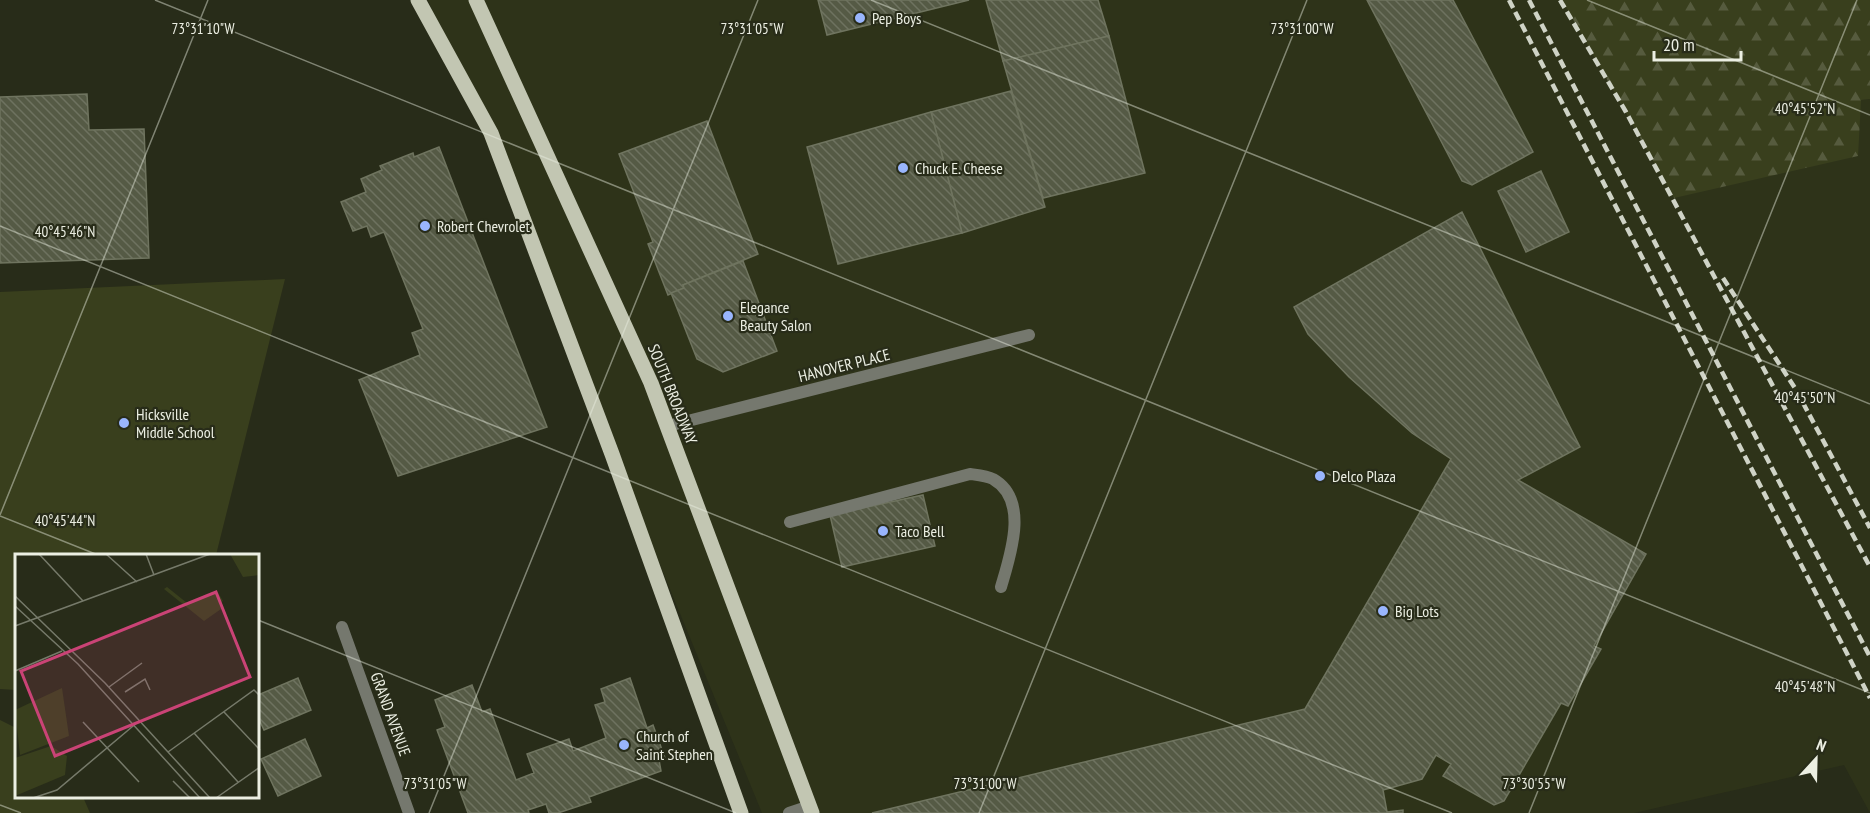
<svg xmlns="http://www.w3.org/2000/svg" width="1870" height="813" viewBox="0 0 1870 813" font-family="'PT Sans Narrow',sans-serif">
  <defs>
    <pattern id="forest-firs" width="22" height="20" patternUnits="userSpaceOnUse" patternTransform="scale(1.5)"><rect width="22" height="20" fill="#393f1d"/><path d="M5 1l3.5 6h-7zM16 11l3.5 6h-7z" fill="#565b3e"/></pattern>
    <pattern id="building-back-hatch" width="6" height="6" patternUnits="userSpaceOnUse" patternTransform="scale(1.5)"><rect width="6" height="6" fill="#555a45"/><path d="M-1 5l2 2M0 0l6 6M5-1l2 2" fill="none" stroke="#6e7260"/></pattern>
  </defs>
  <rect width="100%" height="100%" fill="#282c19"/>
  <polygon fill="#2e3319" points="428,0 1562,0 1674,198 1861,100 1870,99 1870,813 1844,765 1634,813 762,813"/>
  <g fill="#393f1d">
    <polygon points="285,279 216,555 16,555 16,690 0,689 0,292"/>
    <polygon points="0,720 16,728 16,796 83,797 90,813 0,813"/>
  </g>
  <polygon fill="url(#forest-firs)" points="1562,0 1870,0 1870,99 1861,100 1858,156 1674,198"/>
  <g fill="url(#building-back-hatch)" stroke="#6f745f" stroke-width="1.5">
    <polygon points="818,0 969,0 827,35"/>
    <polygon points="986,0 1098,0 1109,36 1003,61"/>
    <polygon points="1367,0 1453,0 1533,152 1472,185 1462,181"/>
    <polygon points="1109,36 1145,173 1043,198 1003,61"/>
    <polygon points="1011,91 1045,207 962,233 931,112"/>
    <polygon points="87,94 89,130 144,129 149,258 0,263 0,97"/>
    <polygon points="931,112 962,233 838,264 807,147"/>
    <polygon points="707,121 758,254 683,285 684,288 668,295 648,244 653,242 619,154"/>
    <polygon points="439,147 547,427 398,476 359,380 420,355 412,333 423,329 384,232 371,237 367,226 353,231 341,202 366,192 361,179 382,170 380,166 413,153 414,157"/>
    <polygon points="1541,171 1569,232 1526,252 1498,191"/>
    <polygon points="1462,212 1580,447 1518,480 1646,554 1594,646 1601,649 1568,706 1561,703 1504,801 1494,805 1443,776 1451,764 1436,755 1422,779 1383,790 1387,812 1403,810 1403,813 872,813 1305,709 1451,459 1412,433 1349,377 1308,334 1294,307"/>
    <polygon points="743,261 777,351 723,372 697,359 671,293 684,288 683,285"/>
    <polygon points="923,495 935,546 842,567 830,515"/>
    <polygon points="298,678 311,710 264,730 258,717 258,695"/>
    <polygon points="630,678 647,728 653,725 665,758 659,760 661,771 589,797 591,802 558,813 549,813 546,804 528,810 529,813 468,813 437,730 445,727 435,700 472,685 482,712 490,709 516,780 534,773 527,754 569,739 573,751 606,738 595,705 605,702 601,689"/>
    <polygon points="305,739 321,776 278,796 261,759"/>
  </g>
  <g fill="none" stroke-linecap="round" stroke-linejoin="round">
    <path stroke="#75786e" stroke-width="12" d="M 790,522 L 970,474 C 977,475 987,476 993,479 C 1030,500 1010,556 1001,587"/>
    <g stroke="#75786e" stroke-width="12">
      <polyline points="668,426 1029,335"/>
      <polyline points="342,627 409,813"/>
      <polyline points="789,813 810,806"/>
    </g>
    <g stroke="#c2c6b2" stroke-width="15">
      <polyline points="418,0 491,133 612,454 741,813"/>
      <polyline points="476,0 651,383 812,813"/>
    </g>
    <g stroke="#cfd3c6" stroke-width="4.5" stroke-dasharray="9 4.5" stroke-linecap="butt">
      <polyline points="1509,0 1870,698"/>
      <polyline points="1529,0 1870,657"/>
      <polyline points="1560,0 1626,112 1870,567"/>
      <polyline points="1723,278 1795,388 1870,528"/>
    </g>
  </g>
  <path fill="none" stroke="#ecefe3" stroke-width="1.5" stroke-opacity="0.45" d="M 155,0 L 1870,693M 871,0 L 1870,404M 1587,0 L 1870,115M 0,226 L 1452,813M 0,515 L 208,0M 0,516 L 98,555M 258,620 L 736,813M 0,805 L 21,813M 429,813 L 758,0M 979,813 L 1307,0M 1529,813 L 1857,0"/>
  <g fill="#99b5fd" stroke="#282c19" stroke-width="2">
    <circle cx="860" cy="18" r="6"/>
    <circle cx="903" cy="168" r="6"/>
    <circle cx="425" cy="226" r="6"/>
    <circle cx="728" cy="316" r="6"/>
    <circle cx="124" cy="423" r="6"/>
    <circle cx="1320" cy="476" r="6"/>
    <circle cx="883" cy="531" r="6"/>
    <circle cx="1383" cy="611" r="6"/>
    <circle cx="624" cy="745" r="6"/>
  </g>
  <g text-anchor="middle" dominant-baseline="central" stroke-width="4.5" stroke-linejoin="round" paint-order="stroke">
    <g font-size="16" fill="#ecefe3" stroke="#282c19" text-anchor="start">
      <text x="872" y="18">Pep Boys</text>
      <text x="915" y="168">Chuck E. Cheese</text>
      <text x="437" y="226">Robert Chevrolet</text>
      <text x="740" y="307">Elegance<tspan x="740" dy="18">Beauty Salon</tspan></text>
      <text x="136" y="414">Hicksville<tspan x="136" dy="18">Middle School</tspan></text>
      <text x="1332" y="476">Delco Plaza</text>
      <text x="895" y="531">Taco Bell</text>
      <text x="1395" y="611">Big Lots</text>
      <text x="636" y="736">Church of<tspan x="636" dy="18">Saint Stephen</tspan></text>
    </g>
    <g font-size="16" fill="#ecefe3" stroke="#282c19">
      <text transform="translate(844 365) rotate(-14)">HANOVER PLACE</text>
      <text transform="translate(673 394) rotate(68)">SOUTH BROADWAY</text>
      <text transform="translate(391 714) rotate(70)">GRAND AVENUE</text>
    </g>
  </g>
  <g transform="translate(15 554)">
    <rect width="244" height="244" fill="#282c19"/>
    <path d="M 215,0 L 244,0 L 244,21 L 228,23 ZM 47,134 L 54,182 L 5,201 L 0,156 ZM 36,192 L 52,202 L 50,221 L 0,242 L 0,204 Z" fill="#393f1d"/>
    <path d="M 152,33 L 172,49 L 202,37 L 208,47 L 204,49 L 206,55 L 189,67 L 149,35 Z" fill="#393f1d"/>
    <path fill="none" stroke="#767a6a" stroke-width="1.5" d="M 24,0 L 68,47M 91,0 L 122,28M 131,0 L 139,21M 0,42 L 90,129 L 195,244M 0,52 L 63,110 L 185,244M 0,72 L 195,0M 0,117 L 47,97M 94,133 L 127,109M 110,138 L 130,125 L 135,136M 209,158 L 245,196M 68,168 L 124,228M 179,179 L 223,228M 153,198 L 239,136 L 245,142M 158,227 L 175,244M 18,244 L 42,236 L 124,167M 201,244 L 245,213"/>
    <path fill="#ca4376" fill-opacity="0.15" stroke="#ca4376" stroke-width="3" d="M 201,38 L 235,123 L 40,202 L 6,117 Z"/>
    <rect width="244" height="244" fill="none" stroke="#ecefe3" stroke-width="3"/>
  </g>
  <g font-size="15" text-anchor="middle" fill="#ecefe3" stroke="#282c19" stroke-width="4.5" stroke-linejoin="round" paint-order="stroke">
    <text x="203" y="34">73°31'10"W</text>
    <text x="752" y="34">73°31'05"W</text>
    <text x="1302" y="34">73°31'00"W</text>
    <text x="1805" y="114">40°45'52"N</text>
    <text x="65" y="237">40°45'46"N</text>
    <text x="1805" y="403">40°45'50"N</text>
    <text x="65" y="526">40°45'44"N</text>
    <text x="1805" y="692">40°45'48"N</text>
    <text x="435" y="789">73°31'05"W</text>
    <text x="985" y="789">73°31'00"W</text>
    <text x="1534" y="789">73°30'55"W</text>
  </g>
  <g transform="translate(1816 759) rotate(22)" stroke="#282c19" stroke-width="4.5" paint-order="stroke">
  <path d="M0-4.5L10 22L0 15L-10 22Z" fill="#ecefe3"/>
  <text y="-9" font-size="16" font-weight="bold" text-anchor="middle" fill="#ecefe3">N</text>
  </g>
  <path d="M1654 51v9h87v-9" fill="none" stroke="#ecefe3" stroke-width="3"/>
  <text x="1663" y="51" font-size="18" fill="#ecefe3" stroke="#282c19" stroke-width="4.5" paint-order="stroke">20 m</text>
</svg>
